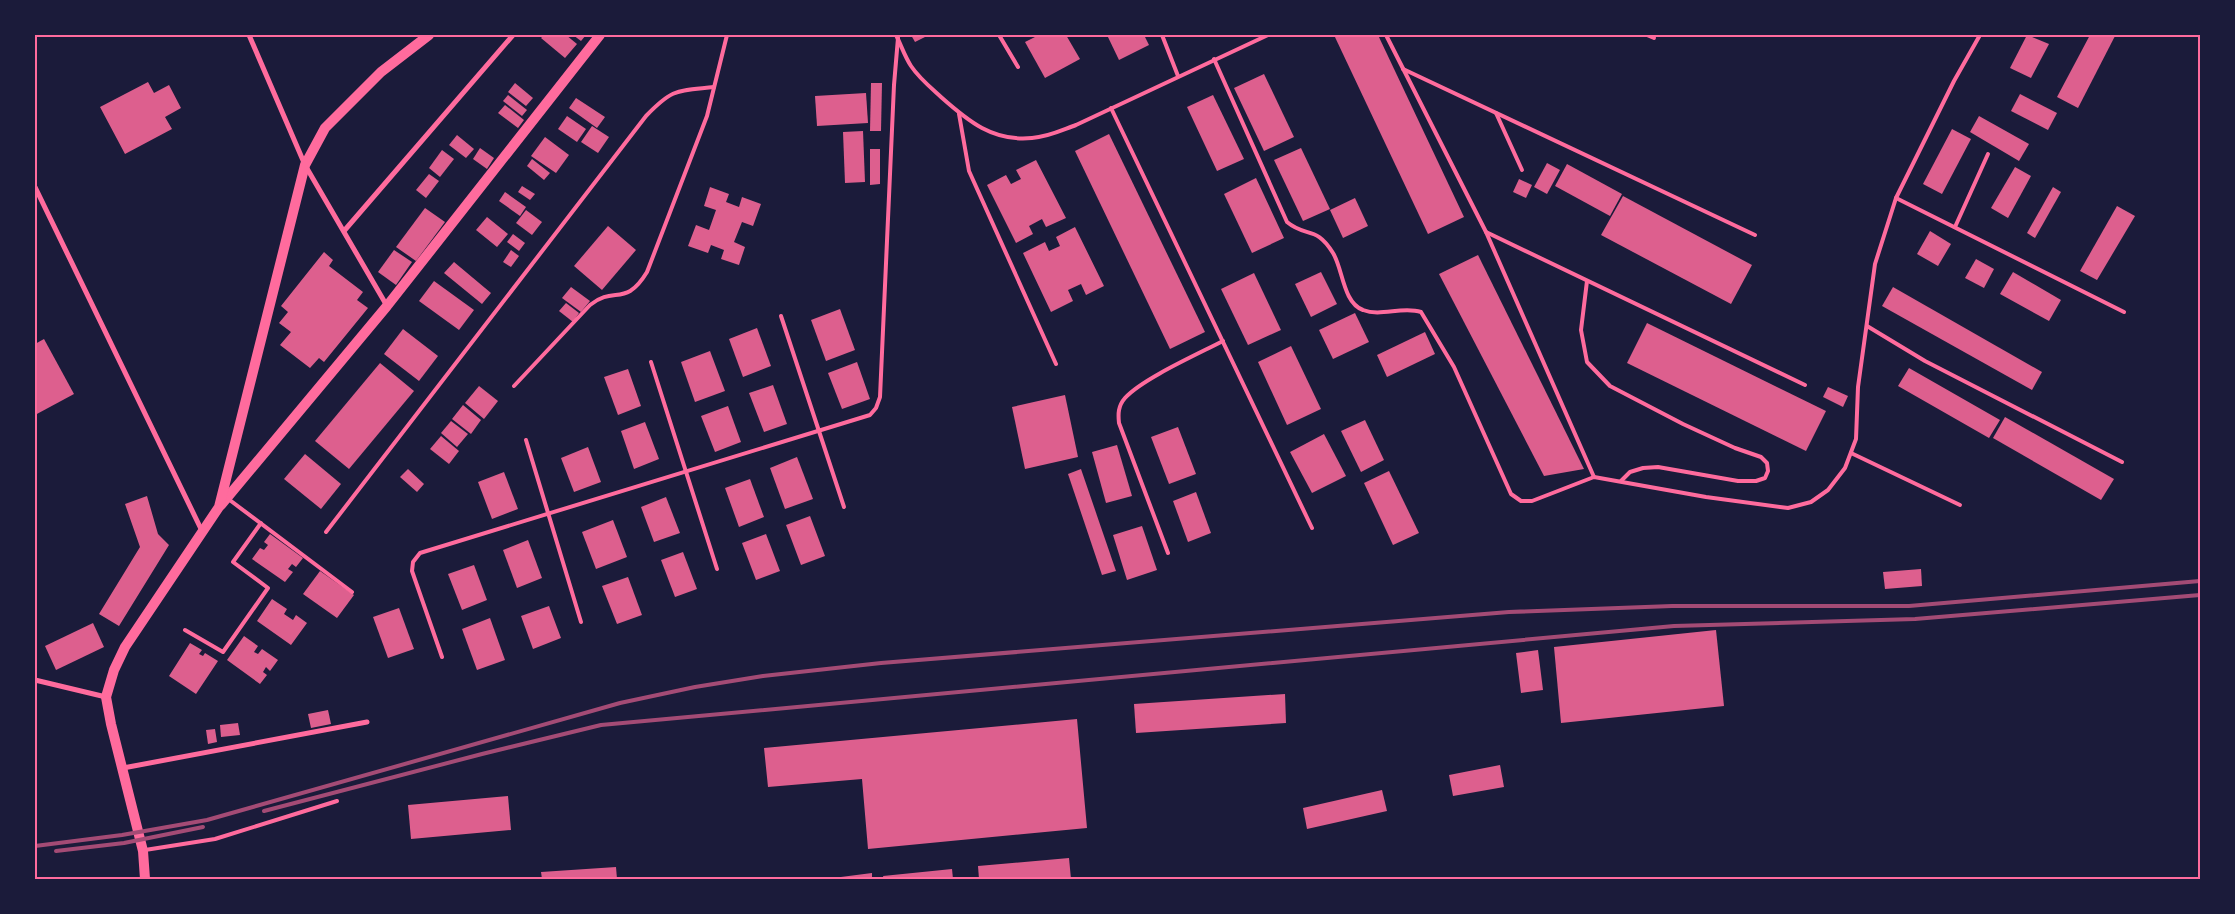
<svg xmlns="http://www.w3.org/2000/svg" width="2235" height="914" viewBox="0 0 2235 914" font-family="Karla,sans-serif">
  <rect width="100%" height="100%" fill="#1b1b3a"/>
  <g fill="#dd5f8e">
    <polygon points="544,35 566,35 577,44 565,58 541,38"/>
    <polygon points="573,35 586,35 581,41"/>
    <polygon points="911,35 929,35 915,42"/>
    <polygon points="1039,35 1066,35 1080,59 1045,78 1025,42"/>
    <polygon points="1107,35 1144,35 1149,45 1119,60"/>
    <polygon points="1334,35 1378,35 1464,217 1428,234"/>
    <polygon points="2027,35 2049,44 2031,78 2010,68"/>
    <polygon points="2090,35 2115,36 2078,108 2057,97"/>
    <polygon points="1264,74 1294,137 1264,151 1234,88"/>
    <polygon points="148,82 154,93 169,85 181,108 165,117 172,129 125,154 100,107"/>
    <polygon points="515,83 533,98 526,106 508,92"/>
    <polygon points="871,83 882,83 881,131 870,131"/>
    <polygon points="866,93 868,123 817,126 815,96"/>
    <polygon points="2020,94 2057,113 2048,130 2011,111"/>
    <polygon points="508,95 527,110 522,116 503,101"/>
    <polygon points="1213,95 1244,159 1217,171 1187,107"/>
    <polygon points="576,98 605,117 597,128 569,108"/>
    <polygon points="505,105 524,120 518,128 498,113"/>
    <polygon points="567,116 586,129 577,142 558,129"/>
    <polygon points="1979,116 2029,144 2019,161 1970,132"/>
    <polygon points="592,126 609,137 598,153 581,142"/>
    <polygon points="1952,129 1971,139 1942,194 1923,184"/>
    <polygon points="863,131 865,182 845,183 843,132"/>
    <polygon points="1109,134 1205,332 1170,349 1075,151"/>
    <polygon points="457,135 474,149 466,158 449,145"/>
    <polygon points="545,137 569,155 556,173 531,156"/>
    <polygon points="480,148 494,158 487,169 473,159"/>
    <polygon points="1301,148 1330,209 1303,221 1274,160"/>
    <polygon points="870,149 880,149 880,184 870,185"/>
    <polygon points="442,150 454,159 440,177 429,168"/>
    <polygon points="532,159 550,173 544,180 527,166"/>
    <polygon points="1036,160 1066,218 1046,227 1042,219 1029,226 1033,234 1016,243 987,185 1006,175 1011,184 1021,179 1016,170"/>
    <polygon points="1547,163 1560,170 1547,194 1534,187"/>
    <polygon points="1567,164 1622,194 1610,216 1555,186"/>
    <polygon points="2015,167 2031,176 2008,218 1991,208"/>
    <polygon points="429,174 439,181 426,198 416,190"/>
    <polygon points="1256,178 1284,238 1252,253 1224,194"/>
    <polygon points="1519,179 1532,185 1526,198 1513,192"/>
    <polygon points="522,186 535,194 530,200 518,192"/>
    <polygon points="710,187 729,194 726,202 739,207 742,197 761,204 753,226 742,222 734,242 745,247 739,265 721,259 724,250 711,245 708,253 688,246 696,225 709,230 716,210 704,206"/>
    <polygon points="2053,187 2061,192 2035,238 2027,233"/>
    <polygon points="505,192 526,207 520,216 499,201"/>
    <polygon points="1623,196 1752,265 1731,304 1601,235"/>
    <polygon points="1355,198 1368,226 1343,238 1330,210"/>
    <polygon points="2117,206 2135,216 2097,280 2080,271"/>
    <polygon points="425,208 445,222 416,261 396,247"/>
    <polygon points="526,210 542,222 532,235 516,223"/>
    <polygon points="487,217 508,234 497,247 476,230"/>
    <polygon points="608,226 636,250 602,290 574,266"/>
    <polygon points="1075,227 1104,286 1086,295 1081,284 1068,290 1073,301 1051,312 1023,253 1045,242 1049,251 1060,246 1056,237"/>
    <polygon points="1930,231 1951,244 1938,266 1917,254"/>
    <polygon points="513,234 525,243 519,251 507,242"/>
    <polygon points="394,250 412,262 396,285 378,272"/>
    <polygon points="511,250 519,256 511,267 503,262"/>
    <polygon points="324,252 333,260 329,266 363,292 357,300 368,308 324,362 319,358 310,368 280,345 291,332 279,323 288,312 281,306"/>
    <polygon points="1478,255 1584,469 1544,476 1439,274"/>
    <polygon points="1976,259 1994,269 1984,288 1965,278"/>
    <polygon points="454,262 491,293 482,304 444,273"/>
    <polygon points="1321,272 1337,304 1311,317 1295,284"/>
    <polygon points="2013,272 2061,300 2049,321 2000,294"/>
    <polygon points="1254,273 1281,330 1248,345 1221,289"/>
    <polygon points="434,281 474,310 459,330 419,301"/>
    <polygon points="571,287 590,301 581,312 562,298"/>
    <polygon points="1893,287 2042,372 2032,390 1882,306"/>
    <polygon points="566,303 579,313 573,322 559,311"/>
    <polygon points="840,309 855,350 826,361 811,320"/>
    <polygon points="1355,313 1369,342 1333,359 1319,330"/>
    <polygon points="1647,323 1826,411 1806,451 1627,363"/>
    <polygon points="757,328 771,366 743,377 729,339"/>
    <polygon points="403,329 438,356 419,381 384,354"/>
    <polygon points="1425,332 1435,354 1387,377 1377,355"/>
    <polygon points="44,339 74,394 35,415 35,344"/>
    <polygon points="1291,346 1321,409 1287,425 1258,362"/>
    <polygon points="710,351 725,391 695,402 681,362"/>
    <polygon points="857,362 870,399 842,409 828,373"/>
    <polygon points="380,363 414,391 349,469 315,441"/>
    <polygon points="1909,368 2000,420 1989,438 1898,386"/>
    <polygon points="628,369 641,406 618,415 604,377"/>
    <polygon points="773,385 787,424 764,432 749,393"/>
    <polygon points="479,386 498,401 484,419 465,403"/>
    <polygon points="1828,387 1848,396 1843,407 1823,397"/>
    <polygon points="1065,395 1078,457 1025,469 1012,407"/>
    <polygon points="463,405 481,420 471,434 452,419"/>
    <polygon points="728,406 741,442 715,452 701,416"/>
    <polygon points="2005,417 2114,479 2101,500 1993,438"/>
    <polygon points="1365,420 1384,460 1361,472 1341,431"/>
    <polygon points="451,421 468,434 457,447 441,433"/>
    <polygon points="645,422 659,459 634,469 621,431"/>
    <polygon points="1178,427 1196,474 1169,484 1151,437"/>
    <polygon points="1324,434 1346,476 1312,493 1290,452"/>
    <polygon points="441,436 459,451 449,464 430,449"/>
    <polygon points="1117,445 1132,496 1106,503 1092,452"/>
    <polygon points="588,447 601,482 574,492 561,458"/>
    <polygon points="305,454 341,484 321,509 284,479"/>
    <polygon points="797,457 813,499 785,509 770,468"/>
    <polygon points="408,469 424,484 417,492 400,477"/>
    <polygon points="1081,469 1116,571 1102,575 1068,474"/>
    <polygon points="1389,471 1419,533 1393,545 1364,483"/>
    <polygon points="504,472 518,509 492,519 478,482"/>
    <polygon points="750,479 764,517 739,527 725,488"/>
    <polygon points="1196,492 1211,533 1188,542 1173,501"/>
    <polygon points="147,496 158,534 169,545 119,626 99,614 140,547 125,504"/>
    <polygon points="666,497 680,533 654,542 641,507"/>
    <polygon points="810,516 825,556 801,565 786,525"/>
    <polygon points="613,520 627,557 596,569 582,532"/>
    <polygon points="1142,526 1157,570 1127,580 1113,535"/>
    <polygon points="270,534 303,558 296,567 292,564 288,569 293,572 285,582 252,559 260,548 264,550 268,545 264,542"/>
    <polygon points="766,534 780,571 756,580 742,543"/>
    <polygon points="528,540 542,578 517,588 503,550"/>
    <polygon points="683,552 697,589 675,597 661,560"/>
    <polygon points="474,565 487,600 462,610 448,574"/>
    <polygon points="1921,569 1922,586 1885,589 1883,572"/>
    <polygon points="320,571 354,595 337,618 303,594"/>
    <polygon points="628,577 642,615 617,624 602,586"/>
    <polygon points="272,599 287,609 284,614 293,620 296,615 307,623 291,645 257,621"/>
    <polygon points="549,606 561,638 533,649 521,616"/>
    <polygon points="399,608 414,649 388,658 373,617"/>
    <polygon points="490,618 505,660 477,670 462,629"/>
    <polygon points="93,623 104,647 56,670 45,646"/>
    <polygon points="1716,630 1724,706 1561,723 1554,647"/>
    <polygon points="244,636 258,646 254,652 258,654 262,649 278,660 270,671 266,667 263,672 267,675 260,684 227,660"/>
    <polygon points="190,643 202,650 199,654 203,656 205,653 218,661 196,694 169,676"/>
    <polygon points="1538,650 1543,690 1521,693 1516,653"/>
    <polygon points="1285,694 1286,723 1136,733 1134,704"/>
    <polygon points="328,710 331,724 311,728 308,714"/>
    <polygon points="1077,719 1087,828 868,849 862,779 768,787 764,748"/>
    <polygon points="238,723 240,735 221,737 220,725"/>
    <polygon points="215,729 217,742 208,744 206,730"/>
    <polygon points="1500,765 1504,787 1453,796 1449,775"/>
    <polygon points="1382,790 1387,811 1307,829 1303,808"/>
    <polygon points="508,796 511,830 411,839 408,805"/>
    <polygon points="1069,858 1071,879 979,879 978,866"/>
    <polygon points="616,867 617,879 542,879 541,872"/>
    <polygon points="952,869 953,879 884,879 883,876"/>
    <polygon points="872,873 872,879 833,879 833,878"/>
  </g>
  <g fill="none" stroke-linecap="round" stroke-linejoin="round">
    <g stroke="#ff6b9d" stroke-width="4">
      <path d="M 896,35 C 901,45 905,57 911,66 C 919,78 930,87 941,97 C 968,121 993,142 1032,138 C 1048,137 1062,130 1076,125 L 1268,35"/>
      <polyline points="999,35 1018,67"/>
      <polyline points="1162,35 1178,76"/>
      <polyline points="1386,35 1486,232 1594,477"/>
      <polyline points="1647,35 1654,38"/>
      <path d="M 1214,59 L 1287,222 C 1306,238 1316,225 1333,253 C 1343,269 1343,303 1363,310 C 1381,317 1402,306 1421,312 L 1454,367 L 1511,494 L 1521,501 L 1532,501 L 1594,477 L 1706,497 L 1788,508 L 1811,502 L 1828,490 L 1845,468 L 1856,439 L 1858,387 L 1875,264 L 1896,198 L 1954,81 L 1980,35"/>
      <polyline points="1403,69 1755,235"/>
      <polyline points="1111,108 1312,528"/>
      <polyline points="1496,113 1522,170"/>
      <polyline points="959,114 969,171 1056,364"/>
      <polyline points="1896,198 2124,312"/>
      <polyline points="1955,227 1988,154"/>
      <polyline points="1486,232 1805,385"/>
      <polyline points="1587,281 1581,330 1587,362 1610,386 1683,424 1735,448 1761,457 1767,463 1768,471 1765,478 1756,481 1738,481 1658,467 1643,468 1630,472 1621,481"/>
      <polyline points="781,316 844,507"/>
      <polyline points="1867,326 1925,361 2122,462"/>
      <polyline points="651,362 717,569"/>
      <path d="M 514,386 L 590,305 C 615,285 625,308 647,272 L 707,116 L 727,35"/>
      <polyline points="526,440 581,622"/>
      <polyline points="1851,453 1960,505"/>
      <polyline points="227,498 352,592"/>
      <path d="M 326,532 L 646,116 C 673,88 677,91 714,87"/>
      <path d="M 1168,553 L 1119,423 C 1118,414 1118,406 1125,398 C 1142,379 1198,354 1223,341"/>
      <polyline points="185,630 223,652 268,588 233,562 261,523"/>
      <polyline points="442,657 412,571 413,562 420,553 870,415 876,408 880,397 894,85 898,38"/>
      <polyline points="145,850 215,839 337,801"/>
    </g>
    <g stroke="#ff6b9d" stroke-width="5">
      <polyline points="249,35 305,165 387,306"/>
      <polyline points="35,187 202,531"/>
      <polyline points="344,231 513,35"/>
      <polyline points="35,680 106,697"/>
      <polyline points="123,768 367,722"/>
    </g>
    <g stroke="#ff6b9d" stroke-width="10">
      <polyline points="221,505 387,306 600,35"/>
      <polyline points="145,879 143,851 111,724 106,697 114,670 125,647 219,507 305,165 325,128 381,72 429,35"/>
    </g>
    <g stroke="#a44b75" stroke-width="4">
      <polyline points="264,811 482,754 601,725 1674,626 1915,619 2200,595"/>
      <polyline points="35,846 122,835 207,820 620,703 695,687 763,676 881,663 1509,612 1672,606 1909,606 2200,581"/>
      <polyline points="56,851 124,843 203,827"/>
    </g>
  </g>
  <rect width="2235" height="914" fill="none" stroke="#1b1b3a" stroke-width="72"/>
  <rect x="36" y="36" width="2163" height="842" fill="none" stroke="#ff6b9d" stroke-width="2"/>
</svg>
